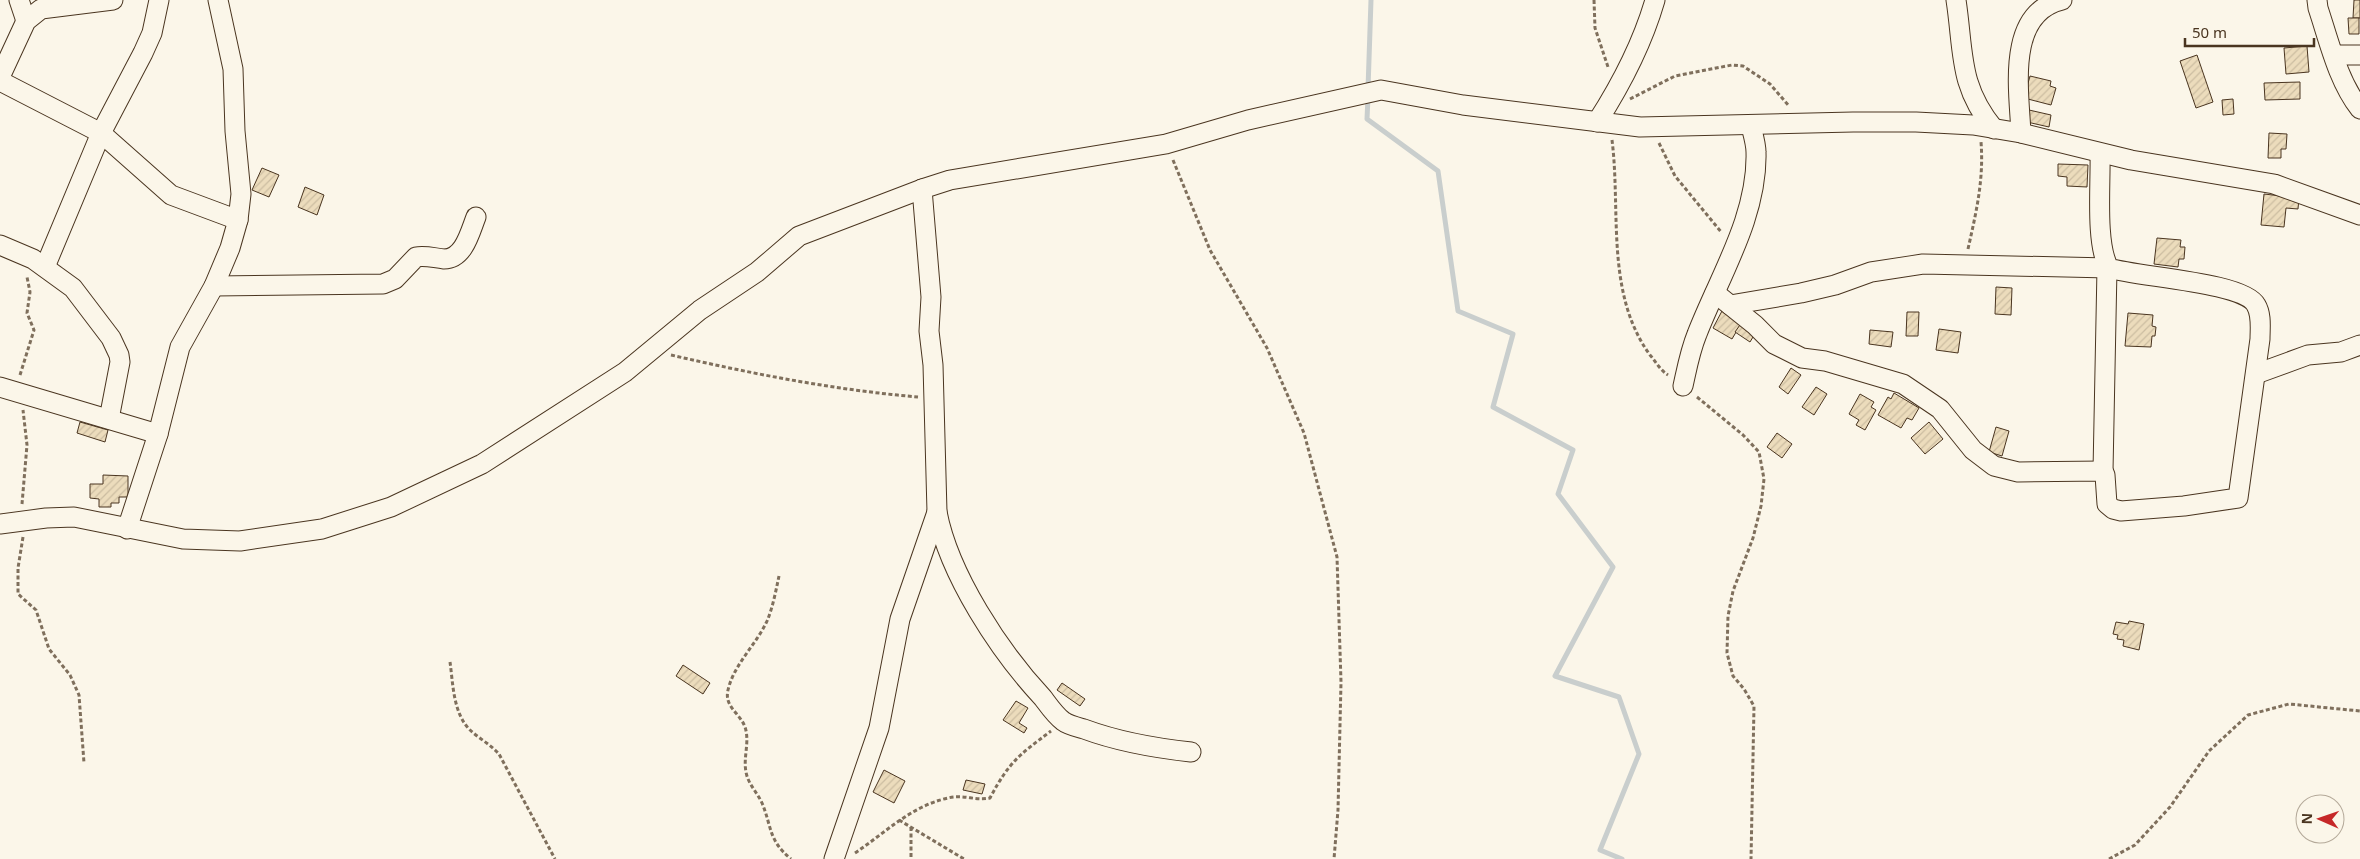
<svg xmlns="http://www.w3.org/2000/svg" width="2360" height="859" viewBox="0 0 2360 859" font-family="'Noto Sans',sans-serif">
  <defs>
    <pattern id="building-hatch" width="6" height="6" patternUnits="userSpaceOnUse" patternTransform="scale(1.25)"><rect width="6" height="6" fill="#ecdcbc"/><path d="M-1 1l2-2M0 6l6-6M5 7l2-2" fill="none" stroke="#ccbda1"/></pattern>
  </defs>
  <rect width="100%" height="100%" fill="#fbf6e9"/>
  <g fill="none" stroke-linecap="round" stroke-linejoin="round">
    <g stroke="#c9cecd" stroke-width="5">
      <polyline points="1368,89 1371,0"/>
      <polyline points="1368,97 1367,119 1438,171 1458,311 1513,334 1493,407 1573,450 1558,494 1613,567 1555,676 1619,697 1639,754 1600,850 1622,859"/>
    </g>
  </g>
  <g fill="url(#building-hatch)" stroke="#4a3520">
    <polygon points="2354,0 2360,0 2360,18 2353,18"/>
    <polygon points="2348,18 2359,18 2359,34 2349,34"/>
    <polygon points="2307,46 2309,72 2286,74 2284,48"/>
    <polygon points="2197,55 2213,102 2196,108 2180,61"/>
    <polygon points="2030,76 2051,81 2050,86 2056,88 2051,105 2024,98"/>
    <polygon points="2300,82 2300,99 2265,100 2264,83"/>
    <polygon points="2233,99 2234,114 2223,115 2222,100"/>
    <polygon points="2029,110 2051,115 2049,127 2027,122"/>
    <polygon points="2269,133 2287,134 2286,149 2281,149 2281,158 2268,158"/>
    <polygon points="2058,164 2088,165 2087,187 2067,186 2067,177 2058,176"/>
    <polygon points="262,168 279,175 269,197 252,190"/>
    <polygon points="305,187 324,195 317,215 298,207"/>
    <polygon points="2264,194 2299,198 2298,209 2286,208 2284,227 2261,225"/>
    <polygon points="2157,238 2181,240 2180,247 2185,247 2184,259 2179,259 2178,267 2154,264"/>
    <polygon points="1996,287 2012,288 2011,315 1995,314"/>
    <polygon points="1722,311 1742,322 1732,339 1713,328"/>
    <polygon points="1907,312 1919,312 1918,336 1906,336"/>
    <polygon points="2128,313 2153,315 2152,326 2156,327 2155,336 2152,336 2151,347 2125,346"/>
    <polygon points="1742,322 1756,332 1750,342 1735,332"/>
    <polygon points="1939,329 1961,332 1958,353 1936,350"/>
    <polygon points="1870,330 1893,332 1891,347 1869,344"/>
    <polygon points="1791,368 1801,375 1788,394 1779,387"/>
    <polygon points="1816,387 1827,394 1814,415 1802,407"/>
    <polygon points="1894,393 1919,408 1912,420 1907,418 1901,428 1878,415 1888,397 1891,399"/>
    <polygon points="1860,394 1874,402 1871,407 1876,410 1865,430 1856,425 1859,420 1849,414"/>
    <polygon points="80,422 108,430 105,442 77,433"/>
    <polygon points="1929,422 1943,439 1925,454 1911,438"/>
    <polygon points="1996,427 2009,431 2002,456 1989,452"/>
    <polygon points="1777,433 1792,444 1782,458 1767,447"/>
    <polygon points="103,475 128,476 128,497 119,497 119,503 111,503 111,507 99,507 99,499 90,498 90,484 103,484"/>
    <polygon points="2129,621 2144,624 2139,650 2123,646 2124,640 2117,639 2118,635 2113,634 2116,622 2128,624"/>
    <polygon points="683,665 710,683 703,694 676,676"/>
    <polygon points="1062,683 1085,699 1080,706 1057,690"/>
    <polygon points="1016,701 1028,708 1019,723 1027,728 1024,733 1003,720"/>
    <polygon points="884,770 905,781 894,803 873,792"/>
    <polygon points="966,780 985,784 982,794 963,790"/>
  </g>
  <g fill="none" stroke-linecap="round" stroke-linejoin="round">
    <g stroke="#4a3520" stroke-width="21">
      <g id="minor">
        <polyline points="19,0 26,21"/>
        <path d="M 1956,0 C 1964,52 1958,85 1994,129"/>
        <path d="M 2317,0 L 2318,8 C 2329,41 2338,81 2360,109"/>
        <polyline points="2334,55 2360,55"/>
        <polyline points="0,77 26,21 41,9 113,0"/>
        <polyline points="0,81 101,133 171,195 238,220"/>
        <path d="M 1597,122 C 1622,83 1642,45 1655,0"/>
        <path d="M 2021,133 C 2019,90 2006,13 2062,0"/>
        <path d="M 922,189 L 931,297 L 929,331 L 933,365 L 937,512 C 949,575 1000,652 1043,698 C 1049,706 1055,715 1063,721 C 1068,725 1077,727 1084,729 C 1119,742 1154,748 1191,752"/>
        <polyline points="0,245 33,259 73,288 111,338 119,355 120,362 109,419"/>
        <polyline points="45,267 101,133 143,53 152,33 159,0"/>
        <path d="M 214,286 L 383,284 L 395,279 L 416,257 C 425,255 434,258 444,259 C 464,259 470,232 476,217"/>
        <path d="M 1715,293 L 1755,325 L 1774,344 L 1802,358 L 1825,361 L 1903,384 L 1940,409 L 1973,450 L 1994,466 L 2018,472 L 2103,471 L 2105,475 L 2107,504 L 2113,509 L 2121,511 L 2184,506 L 2238,498 L 2260,339 C 2260,328 2262,315 2256,305 C 2244,282 2136,277 2109,268 C 2095,244 2101,183 2100,153"/>
        <polyline points="1730,305 1801,293 1835,285 1871,272 1923,264 2109,268"/>
        <polyline points="2256,374 2308,355 2341,352 2360,345"/>
        <path d="M 1683,386 C 1687,368 1690,351 1697,334 C 1719,277 1758,216 1756,152 C 1756,144 1753,134 1751,126"/>
        <polyline points="0,387 158,434"/>
        <polyline points="2103,471 2107,268"/>
        <polyline points="0,524 46,518 74,517 183,539 240,541 322,529 391,507 482,464 625,372 700,310 757,272 799,236 922,189 950,180 1166,144 1248,120 1381,90 1463,105 1640,127 1853,122 1916,122 1973,125 2021,133 2131,160 2274,184 2360,215"/>
        <polyline points="127,529 158,434 180,347 214,286 230,248 238,220 241,194 235,131 233,69 218,0"/>
        <polyline points="834,859 879,728 900,619 937,512"/>
      </g>
    </g>
    <g stroke="#7f6f5c" stroke-width="3" stroke-dasharray="4 2.5" stroke-linecap="butt">
      <polyline points="1594,0 1595,28 1608,67"/>
      <polyline points="1630,99 1675,76 1732,65 1743,66 1770,84 1789,106"/>
      <path d="M 1612,140 C 1621,211 1605,293 1650,355 C 1656,362 1660,370 1668,375"/>
      <polyline points="1659,143 1675,176 1722,233"/>
      <polyline points="1173,160 1210,250 1267,348 1304,433 1337,557 1341,682 1338,810 1334,859"/>
      <path d="M 1968,249 C 1976,213 1984,180 1981,142"/>
      <path d="M 671,355 C 753,374 835,390 918,397"/>
      <polyline points="20,375 34,330 27,313 30,292 27,277"/>
      <polyline points="1697,397 1743,435 1759,452 1764,479 1761,506 1753,538 1733,591 1728,616 1727,653 1733,676 1744,689 1754,706 1751,859"/>
      <polyline points="22,504 27,445 23,410"/>
      <polyline points="23,537 18,568 18,594 36,610 49,649 70,675 79,695 84,763"/>
      <path d="M 779,576 C 776,590 773,607 767,621 C 756,645 734,664 728,690 C 724,707 740,713 745,727 C 750,742 743,757 746,772 C 748,784 757,792 762,803 C 772,827 768,840 791,859"/>
      <path d="M 450,662 C 453,683 453,712 469,729 C 478,738 490,744 499,754 L 555,859"/>
      <polyline points="899,820 964,859"/>
      <polyline points="911,827 911,859"/>
      <path d="M 855,853 C 885,833 911,806 948,798 C 962,794 976,801 990,798 C 1009,762 1019,755 1051,731"/>
      <polyline points="2109,859 2135,845 2170,807 2209,751 2248,715 2289,704 2360,711"/>
    </g>
    <use href="#minor" stroke="#fbf6e9" stroke-width="19"/>
  </g>
  <g transform="translate(2320 819) rotate(272)"><circle r="24" fill="#fbf6e9" stroke="#b4a999"/>
  <path d="M0-4L9 19L0 12L-9 19Z" fill="#c62828"/>
  <text y="-8" font-size="14" font-weight="bold" text-anchor="middle" fill="#4a3520">N</text>
  </g>
  <path d="M2185 38v8h129v-8" fill="none" stroke="#4a3520" stroke-width="2.5"/>
  <text x="2192" y="38" font-size="15" fill="#4a3520" stroke="#fbf6e9" stroke-width="4" paint-order="stroke">50 m</text>
</svg>
